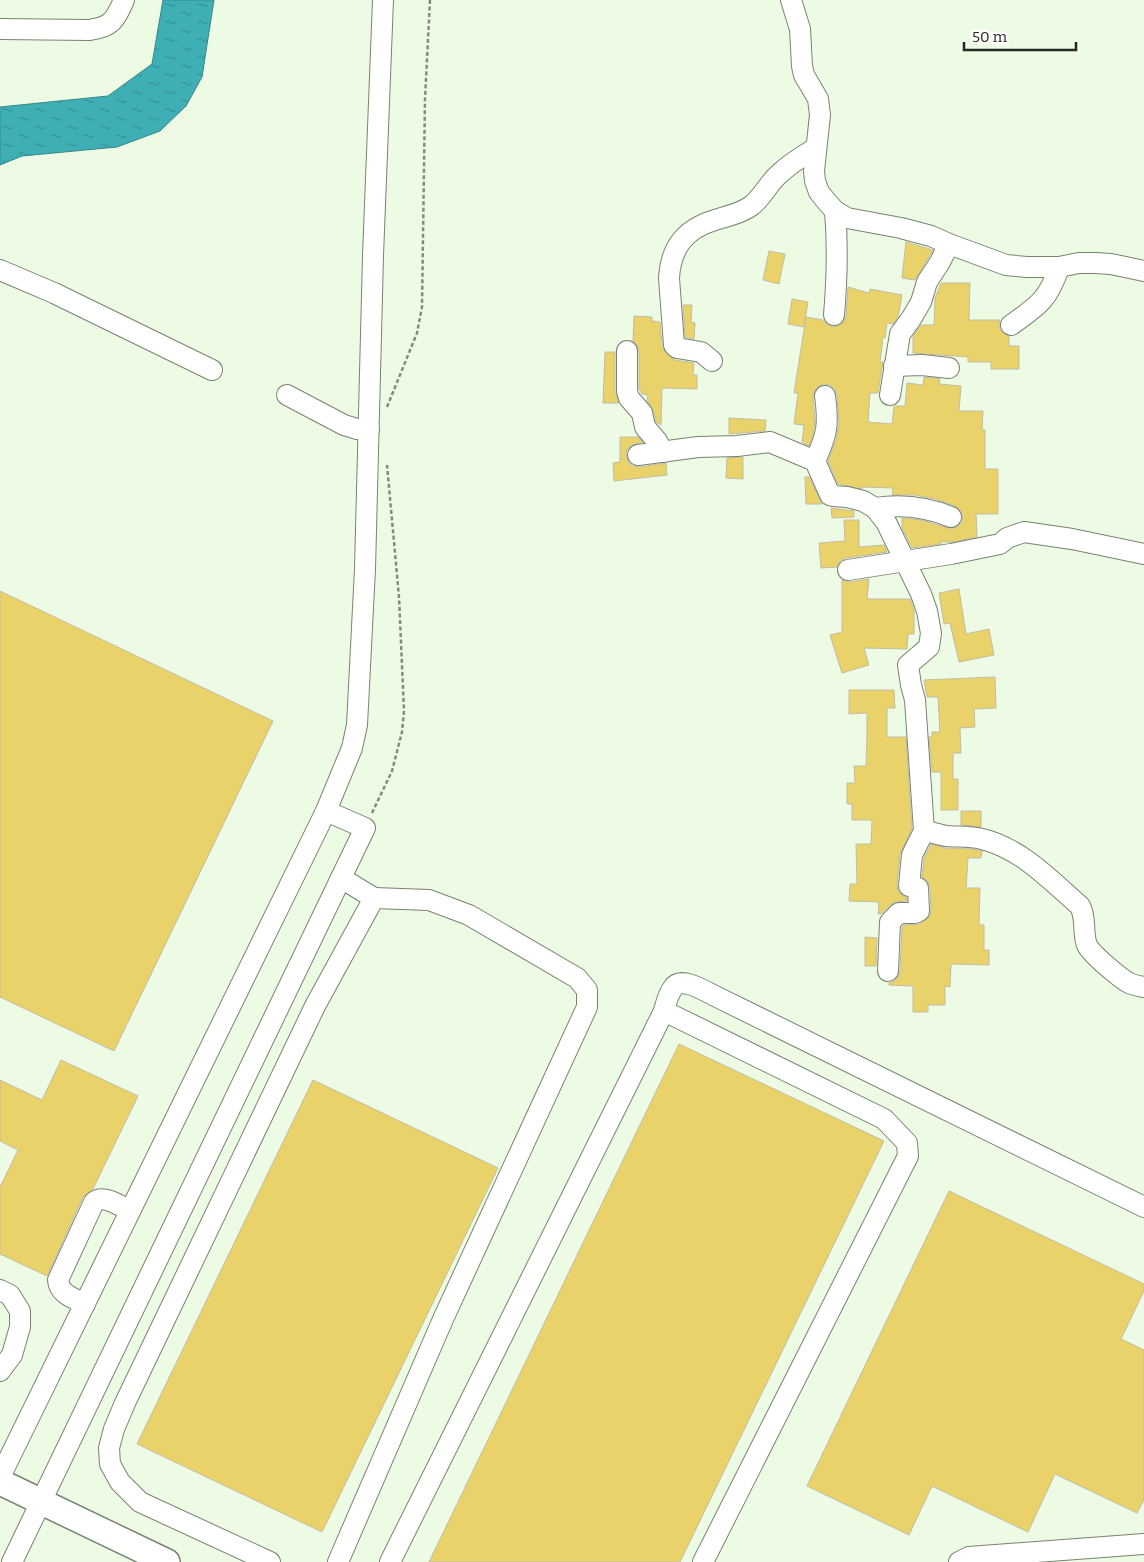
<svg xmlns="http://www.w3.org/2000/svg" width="1144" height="1562" viewBox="0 0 1144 1562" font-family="Bitter,serif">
  <defs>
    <pattern id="water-ripples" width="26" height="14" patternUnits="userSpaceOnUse" patternTransform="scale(1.25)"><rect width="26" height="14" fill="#3eb0b5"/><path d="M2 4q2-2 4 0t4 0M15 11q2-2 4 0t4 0" fill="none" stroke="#348f93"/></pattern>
  </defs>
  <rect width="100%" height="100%" fill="#eefbe4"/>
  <polygon fill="url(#water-ripples)" stroke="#368788" points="163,0 214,0 202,77 186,106 160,131 117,147 22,156 0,165 0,107 108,96 152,64"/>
  <g fill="#ead26b" stroke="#c1bca4">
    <polygon points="906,242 933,250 915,280 902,278"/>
    <polygon points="769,251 785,254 779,284 763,280"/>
    <polygon points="941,283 970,283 969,320 1000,320 999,326 1001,331 1009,336 1009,346 1019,346 1019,369 991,369 991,362 968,362 968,357 913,353 913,336 921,325 934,325 935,298"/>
    <polygon points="848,287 869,293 870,289 902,295 898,317 893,324 887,323 885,338 883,337 880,362 883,362 878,393 870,393 868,422 892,424 894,406 905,406 907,383 923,385 924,377 940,379 939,384 961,386 959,411 983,411 982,430 985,430 985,469 998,469 998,514 976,514 977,537 953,542 941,542 941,544 912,548 902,528 902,518 921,520 952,529 958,526 962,522 963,516 960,510 955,506 935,499 915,495 892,495 893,488 862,487 862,489 838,484 828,461 836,440 839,423 837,395 835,389 830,385 823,384 818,387 814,391 813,397 815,422 813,434 809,446 802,442 804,425 794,424 798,393 794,393 806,317 823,320 827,324 833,327 840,325 844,321 846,316"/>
    <polygon points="792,299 808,302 804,327 788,324"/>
    <polygon points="683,305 692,305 691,322 695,323 694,339 685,337"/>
    <polygon points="634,316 652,317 652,321 660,322 662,346 666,353 675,360 694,363 693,375 697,375 697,389 662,388 661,425 656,422 653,410 647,401 648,395 642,394 639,389 639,351 637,345 633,341"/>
    <polygon points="605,352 615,352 615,391 619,403 603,403"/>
    <polygon points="729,418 766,420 765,431 729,434"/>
    <polygon points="620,437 638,437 643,442 631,445 627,450 626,456 629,463 633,466 639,467 666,463 667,475 614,481 613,463 620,462"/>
    <polygon points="743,457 743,479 726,478 727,458"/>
    <polygon points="805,477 809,477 822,504 806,504"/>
    <polygon points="831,508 854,511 854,517 832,518"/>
    <polygon points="844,520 859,520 859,547 884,545 887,552 846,558 840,561 837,567 821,568 819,543 845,541"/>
    <polygon points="869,579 867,599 910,599 914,610 914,634 908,634 907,649 864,648 869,665 842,673 830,635 842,632 842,580 850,582"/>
    <polygon points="959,589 966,634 989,629 994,655 959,662 950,623 944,624 939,593"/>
    <polygon points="0,591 273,721 114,1051 0,997"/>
    <polygon points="995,677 996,708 974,709 975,727 960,728 961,753 953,753 953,779 958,779 958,810 941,810 941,772 932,772 929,737 932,737 932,732 940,732 938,697 927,697 924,680"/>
    <polygon points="849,690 894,690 895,708 887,708 887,737 906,737 912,829 900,854 897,885 898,891 902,895 907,898 907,901 894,902 881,914 878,914 879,902 849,901 850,884 857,884 856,844 871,844 872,820 852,820 852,804 847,804 847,783 855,783 854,766 866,766 867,733 867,713 849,714"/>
    <polygon points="961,811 981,811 981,827 961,825"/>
    <polygon points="931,844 945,848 972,849 982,851 981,858 968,858 966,888 980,888 979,925 984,925 984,950 989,950 989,965 951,964 950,987 945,986 945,1005 928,1005 928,1012 913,1012 913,986 889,985 889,983 894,981 898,978 900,972 902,927 904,925 920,924 929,917 931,910 930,887 927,881 922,877 924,858"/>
    <polygon points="865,937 877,938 876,966 865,966"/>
    <polygon points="679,1044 884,1141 680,1562 429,1562"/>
    <polygon points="61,1060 138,1096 93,1189 83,1197 47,1276 0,1254 0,1187 18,1150 0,1141 0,1080 42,1100"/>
    <polygon points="313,1080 498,1168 322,1532 137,1444"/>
    <polygon points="949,1191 1144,1284 1144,1291 1121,1339 1144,1350 1144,1500 1137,1513 1055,1474 1028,1532 932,1486 909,1535 807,1486"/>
  </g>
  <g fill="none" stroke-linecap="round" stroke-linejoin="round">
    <g stroke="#78836e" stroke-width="22">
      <g id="minor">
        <polyline points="791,0 800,29 802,66 804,75 818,99 820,115 814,171 815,181 819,192 827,202 835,211 847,218 901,228 931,236 949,244 1006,265 1027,267 1059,267 1079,263 1095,263 1111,264 1144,271"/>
        <path d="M 0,29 L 89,30 C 112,27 115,20 124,0"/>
        <polyline points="0,270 54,293 212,370"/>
        <path d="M 834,315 C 837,280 838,246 835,211"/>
        <path d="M 1011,325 C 1038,306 1049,299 1059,267"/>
        <polyline points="627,351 627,391 629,398 642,413 645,427 657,441 663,452"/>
        <path d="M 712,361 L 701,352 L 677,348 L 674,345 L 669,278 C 671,247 685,229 715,220 C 727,216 740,214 751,206 C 760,200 768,185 776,177 C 788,165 802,156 816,148"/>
        <polyline points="894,366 922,365 949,368"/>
        <polyline points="287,395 344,425 357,429 369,430"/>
        <polyline points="890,395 900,334 911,319 921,302 927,282 940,262 949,244"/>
        <path d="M 638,455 L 698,447 L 737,446 L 770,442 L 815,461 L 830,495 L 833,496 L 847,497 L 863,501 L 875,508 L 886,522 L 921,594 L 927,611 L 931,633 L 929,647 L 908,665 L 911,685 L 915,700 L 924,831 C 932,832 939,835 947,836 C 959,837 970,836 982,839 C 1022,849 1050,880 1080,906 C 1087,919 1082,933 1087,945 C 1091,954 1120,978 1129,983 C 1133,985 1139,986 1144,987"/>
        <path d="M 815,461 C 827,435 829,425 825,396"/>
        <path d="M 875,508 C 901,504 927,507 951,517"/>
        <polyline points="848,570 951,554 1000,544 1007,538 1024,532 1072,539 1144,554"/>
        <polyline points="888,971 890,922 899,913 915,913 919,911 918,888 909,886 912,855 924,831"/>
        <polyline points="664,1011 884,1119 907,1143 908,1156 703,1562"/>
        <polyline points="0,1290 10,1295 20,1311 20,1327 12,1355 0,1371"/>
        <path d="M 85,1304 C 73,1298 59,1294 58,1280 L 94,1202 C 104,1194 120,1206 130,1211"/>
        <polyline points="0,1477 326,811 352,748 357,725 365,569 373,256 383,0"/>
        <polyline points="12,1562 365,828 326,811"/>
        <polyline points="270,1562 140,1502 120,1482 110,1464 109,1448 114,1429 125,1403 315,1006 374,898 341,878"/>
        <polyline points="338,1562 444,1317 587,1007 587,990 577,978 469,915 429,900 374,898"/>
        <path d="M 390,1562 L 664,1011 C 666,1003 668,994 673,988 C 681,975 706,992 717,997 L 1144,1207"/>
        <polyline points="959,1562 969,1557 1144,1544"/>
      </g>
    </g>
    <g stroke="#78836e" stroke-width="28">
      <polyline id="major" points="0,1482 167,1562"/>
    </g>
    <g stroke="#838b7c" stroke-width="2.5" stroke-dasharray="4 2.5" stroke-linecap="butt">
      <polyline points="387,407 417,333 422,307 425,99 430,0"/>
      <polyline points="372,813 392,771 402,732 404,711 399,597 387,465"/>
    </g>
    <use href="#minor" stroke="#fff" stroke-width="20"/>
    <use href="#major" stroke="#fff" stroke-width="25"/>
  </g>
  <path d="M964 42v8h112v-8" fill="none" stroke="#23271f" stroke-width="2.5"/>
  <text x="972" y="42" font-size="15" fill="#23271f" stroke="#ffffff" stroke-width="4" paint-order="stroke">50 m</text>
</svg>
